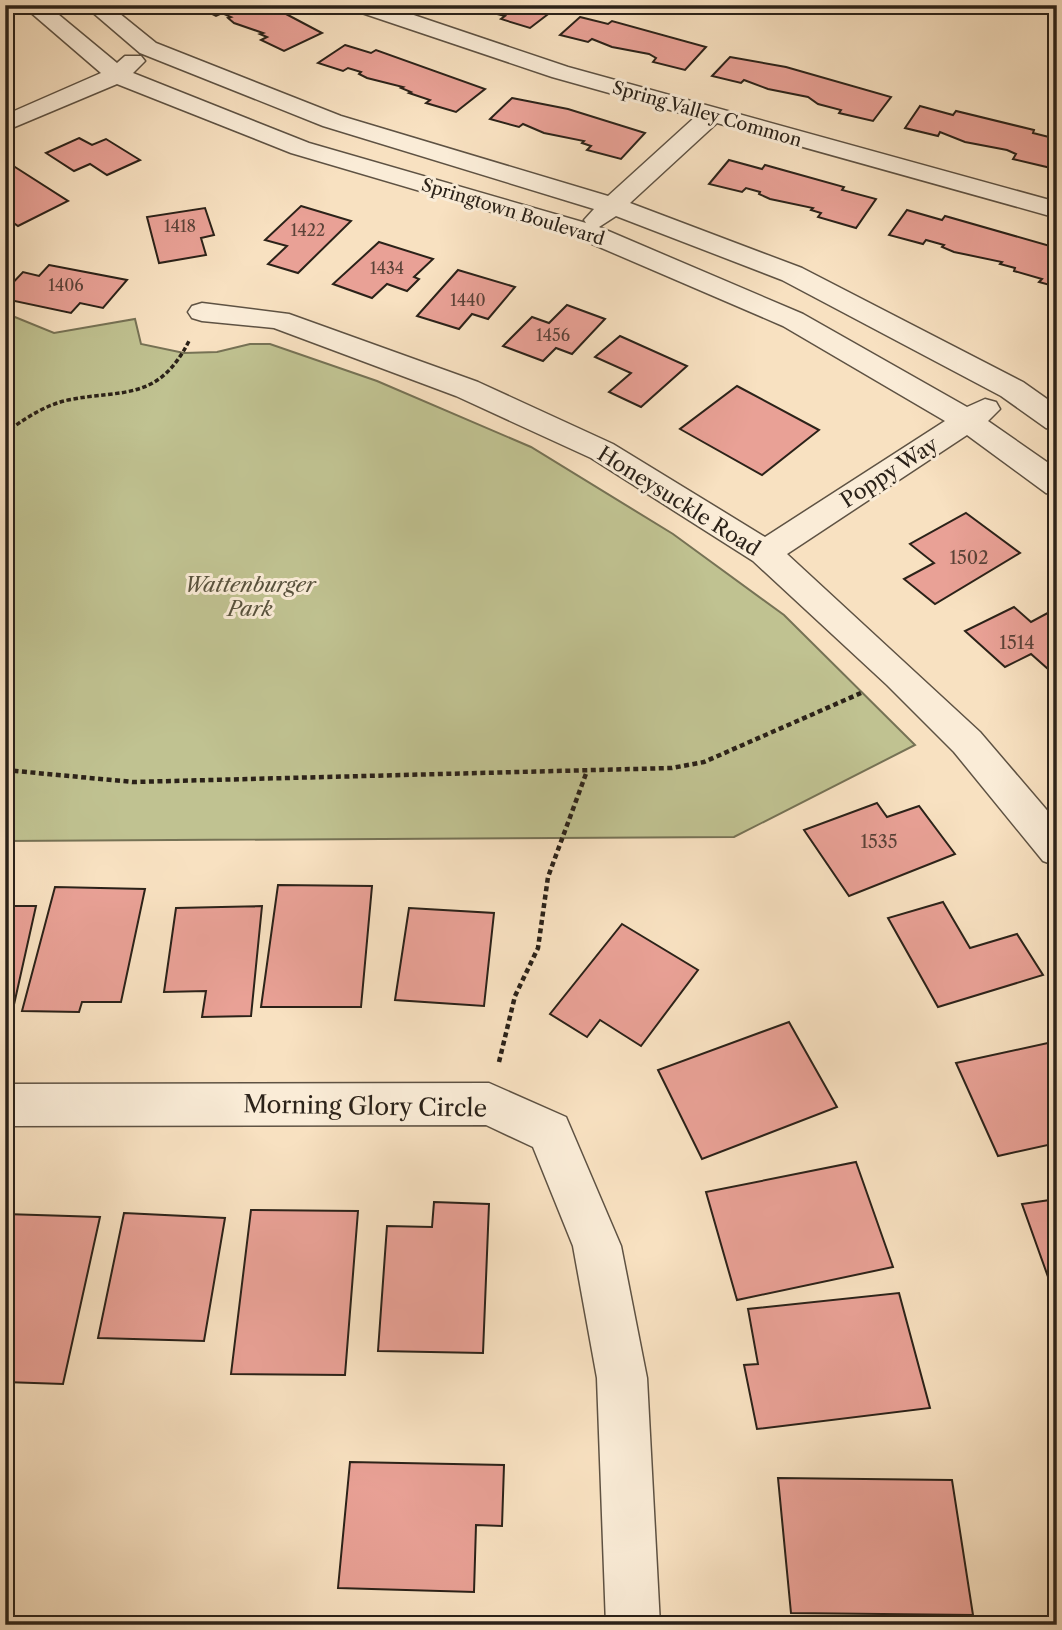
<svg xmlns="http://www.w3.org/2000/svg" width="1062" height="1630" viewBox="0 0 1062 1630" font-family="'Libre Caslon Text',serif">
  <rect width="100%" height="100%" fill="#f8e1c1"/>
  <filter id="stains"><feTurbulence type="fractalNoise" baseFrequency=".00286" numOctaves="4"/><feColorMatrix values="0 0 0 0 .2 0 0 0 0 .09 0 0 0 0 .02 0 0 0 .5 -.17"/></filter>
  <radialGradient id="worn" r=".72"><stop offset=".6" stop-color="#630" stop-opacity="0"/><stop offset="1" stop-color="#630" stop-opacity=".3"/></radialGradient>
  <polygon fill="#c0c291" stroke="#767255" stroke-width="2" points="5,313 54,333 135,319 141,344 184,353 217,352 250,344 270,344 377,381 531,447 673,534 784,615 915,745 734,837 5,841"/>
  <g fill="#e9a196" stroke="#2b2219" stroke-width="2">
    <polygon points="269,5 322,33 284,51 261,40 267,37 260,34 263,33 234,23 228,18 231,17 222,13 216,16 196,6"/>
    <polygon points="467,5 548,5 556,8 530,28 501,19 505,16 497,14 499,12"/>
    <polygon points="580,17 608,24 612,21 706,47 685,70 653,62 656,58 649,54 612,47 592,39 588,42 560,35"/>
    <polygon points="345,45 371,53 376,50 485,89 456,112 426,103 430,100 409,93 411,92 401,88 403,87 367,78 359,74 361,72 348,68 343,71 318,63"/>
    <polygon points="730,57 786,67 891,97 873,121 839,113 841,110 818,104 808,97 768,89 744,80 741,83 712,76"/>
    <polygon points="512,98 568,109 645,133 621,159 587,150 591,146 582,143 584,141 544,133 523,124 519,127 490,119"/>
    <polygon points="920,106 953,115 956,111 1034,130 1033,133 1057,139 1057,159 1051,168 1013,159 1016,154 1007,150 965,142 940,132 938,136 905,128"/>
    <polygon points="79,138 92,145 106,139 140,160 107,175 90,164 74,171 46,153"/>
    <polygon points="729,160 762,169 765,165 844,187 842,190 876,199 856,228 818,217 821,213 811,210 813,208 770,199 759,194 760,192 746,188 742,192 709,184"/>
    <polygon points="15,167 68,201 18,226 5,217 5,172"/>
    <polygon points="301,206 351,221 298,273 268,264 287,246 265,240"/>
    <polygon points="205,208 214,235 201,238 206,255 159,263 147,217"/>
    <polygon points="907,210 942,220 945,216 1057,248 1057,287 1039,282 1042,279 1014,271 1015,268 1000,264 1002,262 954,252 942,247 944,245 926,240 923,244 889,235"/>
    <polygon points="379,242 433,259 414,277 419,279 407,291 387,284 372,298 333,284"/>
    <polygon points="49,265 127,280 103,308 80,303 71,313 5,299 5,291 23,272 39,276"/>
    <polygon points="458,270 515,287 488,319 472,314 459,329 417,316"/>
    <polygon points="567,305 605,319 572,354 556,348 543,361 503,346 532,317 549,323"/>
    <polygon points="620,336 687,366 641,407 609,392 631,373 595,357"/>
    <polygon points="737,386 819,430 762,475 680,429"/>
    <polygon points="966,513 1020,553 935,604 904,579 934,563 910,544"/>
    <polygon points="1014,607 1031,622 1057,608 1057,677 1031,654 1005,667 965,631"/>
    <polygon points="877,803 887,817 919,806 955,854 849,896 804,830"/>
    <polygon points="278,885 372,886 361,1007 261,1007"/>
    <polygon points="55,887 145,889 121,1002 82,1002 79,1012 22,1011"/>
    <polygon points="943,902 970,948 1017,934 1043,975 938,1007 888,918"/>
    <polygon points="5,906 36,906 11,1018 5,1018"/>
    <polygon points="262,906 251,1016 202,1017 206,991 164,992 176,908"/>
    <polygon points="409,908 494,913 484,1006 395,1000"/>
    <polygon points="622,924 698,970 641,1046 600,1020 587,1037 550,1014"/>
    <polygon points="789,1022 837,1107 702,1159 658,1070"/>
    <polygon points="1057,1041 1057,1143 998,1156 956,1063"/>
    <polygon points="856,1162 893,1267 737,1300 706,1192"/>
    <polygon points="1057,1199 1057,1302 1022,1204"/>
    <polygon points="434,1202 489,1204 483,1353 378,1351 387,1226 432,1227"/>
    <polygon points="251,1210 358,1211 345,1375 231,1374"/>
    <polygon points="124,1213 225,1218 204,1341 98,1338"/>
    <polygon points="5,1214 100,1217 63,1384 5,1382"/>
    <polygon points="899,1293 930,1408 757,1429 744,1365 758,1364 748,1309"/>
    <polygon points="350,1462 504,1465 502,1526 476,1525 474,1592 338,1588"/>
    <polygon points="778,1478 952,1480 973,1615 791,1613"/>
    <polygon points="278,1618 377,1625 277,1625"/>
  </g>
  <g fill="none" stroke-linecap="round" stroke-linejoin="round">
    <g stroke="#5e5243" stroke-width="3">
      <g id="minor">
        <polygon points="22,5 47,5 117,63 125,56 141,56 145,61 133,73 309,143 586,223 584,220 594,209 323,126 140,53 84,5 109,5 156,43 341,116 608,196 695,117 552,77 353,10 350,5 384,5 568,67 1057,202 1057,218 717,123 630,203 802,268 1023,382 1057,406 1057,431 1046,428 1001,396 782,280 616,216 599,227 803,314 967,407 985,399 996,402 1000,409 988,421 1057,469 1057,496 1046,493 967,435 787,554 980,732 1057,822 1057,866 1043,861 954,752 887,685 753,561 591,458 456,396 274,328 202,321 192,318 188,312 192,306 202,303 289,314 478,382 613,444 765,537 945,421 783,326 576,237 291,153 117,84 5,131 5,115 101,73"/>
        <polygon points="489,1083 566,1117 621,1246 647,1378 660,1625 606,1625 597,1378 573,1246 533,1147 486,1125 5,1126 5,1084"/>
      </g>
    </g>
    <path stroke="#2b2219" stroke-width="3.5" stroke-dasharray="4.5 2.5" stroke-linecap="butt" d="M 5,433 C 24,419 45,405 68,400 C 123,389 158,402 189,341"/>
    <g stroke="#2b2219" stroke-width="4.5" stroke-dasharray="5 3.5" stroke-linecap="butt">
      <polyline points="5,770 133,782 672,768 704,762 861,693"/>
      <polyline points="499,1062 515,996 538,948 548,877 587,771"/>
    </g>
    <use href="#minor" fill="#faecd7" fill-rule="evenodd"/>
  </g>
  <g text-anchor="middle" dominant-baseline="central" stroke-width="6" stroke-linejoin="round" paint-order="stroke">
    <g font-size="16" fill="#5a4238">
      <text x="180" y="226">1418</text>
      <text x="308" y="230">1422</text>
      <text x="387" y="268">1434</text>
      <text x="66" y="285">1406</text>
      <text x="468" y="300">1440</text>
      <text x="553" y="335">1456</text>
    </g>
    <g font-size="18" fill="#2b2219" stroke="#faecd7">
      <text transform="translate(707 114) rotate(16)">Spring Valley Common</text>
      <text transform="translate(513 212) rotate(17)">Springtown Boulevard</text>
    </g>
    <g font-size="18" fill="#5a4238">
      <text x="969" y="558">1502</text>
      <text x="1017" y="643">1514</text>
      <text x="879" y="842">1535</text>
    </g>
    <g font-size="21" fill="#2b2219" stroke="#faecd7">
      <text transform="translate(889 472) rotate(-33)">Poppy Way</text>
      <text transform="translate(679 501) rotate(32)">Honeysuckle Road</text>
    </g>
    <g font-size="21" font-style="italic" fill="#58523d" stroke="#faecd7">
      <text x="250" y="584">Wattenburger<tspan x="250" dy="24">Park</tspan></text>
    </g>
    <g font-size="24" fill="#2b2219" stroke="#faecd7">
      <text transform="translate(365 1106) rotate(1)">Morning Glory Circle</text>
    </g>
  </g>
  <rect width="1062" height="1630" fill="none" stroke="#f8e1c1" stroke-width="28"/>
  <rect x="7" y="7" width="1048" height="1616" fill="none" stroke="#2b2219" stroke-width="3.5"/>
  <rect x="14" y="14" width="1034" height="1602" fill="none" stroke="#2b2219" stroke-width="2"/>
  <rect width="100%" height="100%" filter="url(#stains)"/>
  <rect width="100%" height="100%" fill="url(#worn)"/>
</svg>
